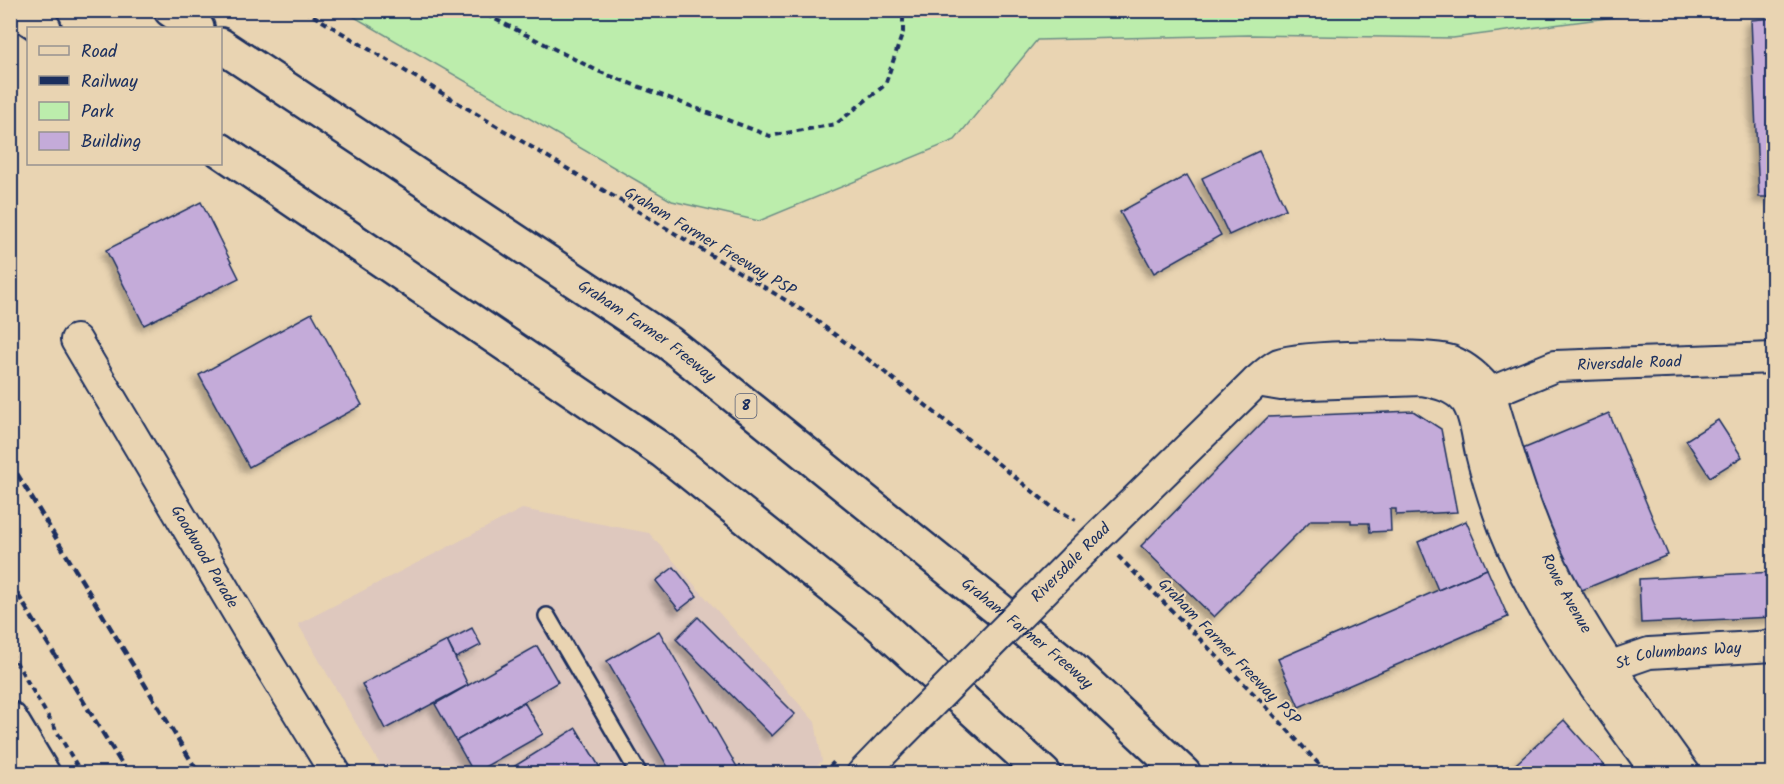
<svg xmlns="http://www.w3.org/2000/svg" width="1784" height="784" viewBox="0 0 1784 784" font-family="Kalam,sans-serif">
  <defs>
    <filter id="shadow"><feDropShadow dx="-5.5" dy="5.5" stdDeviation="3" flood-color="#0004"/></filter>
  </defs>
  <rect width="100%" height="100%" fill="#e9d4b2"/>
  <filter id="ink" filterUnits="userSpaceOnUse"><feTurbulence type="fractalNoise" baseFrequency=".0167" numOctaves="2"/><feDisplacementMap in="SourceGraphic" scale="12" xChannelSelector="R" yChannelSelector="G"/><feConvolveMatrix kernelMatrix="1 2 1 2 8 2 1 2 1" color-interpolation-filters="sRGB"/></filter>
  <g filter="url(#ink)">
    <polygon fill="#dec8be" points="522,509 649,533 815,722 822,761 809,774 385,773 298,624"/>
    <polygon fill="#bcedac" stroke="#6c8e85" stroke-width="1.5" points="344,11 1661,11 1453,38 1249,35 1037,40 955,140 759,221 672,201"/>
    <g fill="#c4abd9" stroke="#1b2f5e" stroke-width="1.5" filter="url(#shadow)">
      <polygon points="1774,18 1774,197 1759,197 1751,20"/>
      <polygon points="1259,151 1286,209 1229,235 1202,178"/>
      <polygon points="1187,175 1221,235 1154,273 1120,212"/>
      <polygon points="201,202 239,278 144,325 106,250"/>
      <polygon points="312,313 362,405 249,467 199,375"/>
      <polygon points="1413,411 1441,429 1457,512 1396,515 1396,509 1390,509 1391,531 1370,532 1369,523 1351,523 1351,520 1311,520 1214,617 1141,546 1268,417"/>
      <polygon points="1609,413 1668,555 1577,592 1518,451"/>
      <polygon points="1718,420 1742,457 1710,477 1686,440"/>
      <polygon points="1466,521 1487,569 1438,590 1418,542"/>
      <polygon points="674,567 697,596 679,610 656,581"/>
      <polygon points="1487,569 1508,617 1299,707 1278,659"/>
      <polygon points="1774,572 1774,617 1641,623 1639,579"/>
      <polygon points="698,617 795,714 772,736 676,639"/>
      <polygon points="472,628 481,645 456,658 447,641"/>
      <polygon points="659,631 741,774 672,774 607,661"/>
      <polygon points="447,641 468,685 385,729 362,684"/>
      <polygon points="537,646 558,682 456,741 435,704"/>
      <polygon points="524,702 543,734 474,773 456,741"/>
      <polygon points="1564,720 1612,774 1505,774"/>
      <polygon points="576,728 602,771 599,774 502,774"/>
    </g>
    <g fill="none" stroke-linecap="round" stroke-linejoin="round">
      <g stroke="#1b2f5e" stroke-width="20">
        <polyline id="service" points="547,616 639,774"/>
      </g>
      <g stroke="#1b2f5e" stroke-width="34">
        <g id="minor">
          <path id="s1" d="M 76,340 L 257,645 L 336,774"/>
          <path d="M 1257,381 L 1281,385 L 1422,380 C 1438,383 1455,387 1466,401 C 1476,415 1477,437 1481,453 C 1487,478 1495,503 1504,527 C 1540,618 1601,695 1658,774"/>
          <path id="s2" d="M 1472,400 L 1555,366 L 1774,358"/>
          <path id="s3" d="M 1076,558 L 1257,381 C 1263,376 1271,368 1279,364 C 1300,356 1430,353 1451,361 C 1468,368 1479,378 1490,393 C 1511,463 1531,534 1568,598 C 1602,659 1644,717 1685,774"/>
          <path id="s4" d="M 1591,673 L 1649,653 L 1774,646"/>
          <polyline points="862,774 888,747"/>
        </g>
      </g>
      <g stroke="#1b2f5e" stroke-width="38">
        <polyline id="tertiary" points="10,719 43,774"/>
      </g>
      <g stroke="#1b2f5e" stroke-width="38">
        <g id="motorway">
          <polyline points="17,10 44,28"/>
          <polyline points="171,10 197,28"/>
          <path id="s5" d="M 220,45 L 669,343 L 1071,668 L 1184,774"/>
          <polyline points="220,150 663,451 879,624 1044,774"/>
        </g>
      </g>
      <g stroke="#1b2f5e" stroke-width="4" stroke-dasharray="6 4.5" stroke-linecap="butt">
        <polyline points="304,10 802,310 877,366 1052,507 1076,520"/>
        <polyline points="477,10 600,72 770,136 836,124 885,85 903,32 903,10"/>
        <polyline points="1118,556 1260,700 1328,774"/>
        <polyline points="10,652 82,774"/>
        <polyline points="822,774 836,760"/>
      </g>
      <use href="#service" stroke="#e9d4b2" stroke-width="15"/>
      <use href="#minor" stroke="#e9d4b2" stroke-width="30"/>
      <use href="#tertiary" stroke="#e9d4b2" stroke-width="33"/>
      <use href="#motorway" stroke="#e9d4b2" stroke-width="33"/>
      <g stroke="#1b2f5e" stroke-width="4.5" stroke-dasharray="9 4.5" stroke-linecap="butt">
        <polyline points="10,462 199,774"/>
        <polyline points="10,582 128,774"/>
      </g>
      <g stroke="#1b2f5e" stroke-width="34" stroke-linecap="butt">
        <polyline id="minor-bridge" points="888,747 1076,558"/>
      </g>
      <use href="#minor-bridge" stroke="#e9d4b2" stroke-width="30"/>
    </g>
  </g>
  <g text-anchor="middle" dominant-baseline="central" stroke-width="4.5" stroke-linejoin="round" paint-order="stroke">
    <rect fill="#e9d4b2" stroke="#596077" stroke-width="1.5" x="735.5" y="394" width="21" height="24" rx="4.5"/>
    <g font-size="15" font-weight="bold" fill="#1b2f5e">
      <text x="746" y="406">8</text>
    </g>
    <g font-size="16" fill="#1b2f5e" stroke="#e9d4b2">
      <text transform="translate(710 242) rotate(31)">Graham Farmer Freeway PSP</text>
      <text stroke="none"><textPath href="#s5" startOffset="514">Graham Farmer Freeway</textPath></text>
      <text stroke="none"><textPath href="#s2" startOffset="164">Riversdale Road</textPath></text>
      <text stroke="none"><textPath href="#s1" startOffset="252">Goodwood Parade</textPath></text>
      <text transform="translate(1071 563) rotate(-45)">Riversdale Road</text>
      <text stroke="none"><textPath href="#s3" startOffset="720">Rowe Avenue</textPath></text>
      <text stroke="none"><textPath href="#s5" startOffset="1000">Graham Farmer Freeway</textPath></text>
      <text transform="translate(1229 652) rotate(46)">Graham Farmer Freeway PSP</text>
      <text stroke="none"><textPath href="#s4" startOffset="90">St Columbans Way</textPath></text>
    </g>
  </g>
  <rect width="1784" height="784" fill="none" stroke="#e9d4b2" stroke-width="36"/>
  <rect x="18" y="18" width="1748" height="748" fill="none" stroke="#1b2f5e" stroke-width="2" filter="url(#ink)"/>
  <rect x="27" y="27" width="195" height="138" fill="#e9d4b2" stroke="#979290" stroke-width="1.5"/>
  <rect x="39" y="46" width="30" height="9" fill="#e9d4b2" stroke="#979290" stroke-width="1.5"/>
  <text x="81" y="57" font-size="18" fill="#1b2f5e">Road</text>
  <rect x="39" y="76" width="30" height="9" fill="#1b2f5e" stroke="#979290" stroke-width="1.5"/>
  <text x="81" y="87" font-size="18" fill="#1b2f5e">Railway</text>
  <rect x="39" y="102" width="30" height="18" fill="#bcedac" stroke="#979290" stroke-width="1.5"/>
  <text x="81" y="117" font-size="18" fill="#1b2f5e">Park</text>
  <rect x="39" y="132" width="30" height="18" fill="#c4abd9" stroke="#979290" stroke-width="1.5"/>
  <text x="81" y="147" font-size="18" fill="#1b2f5e">Building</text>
</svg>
